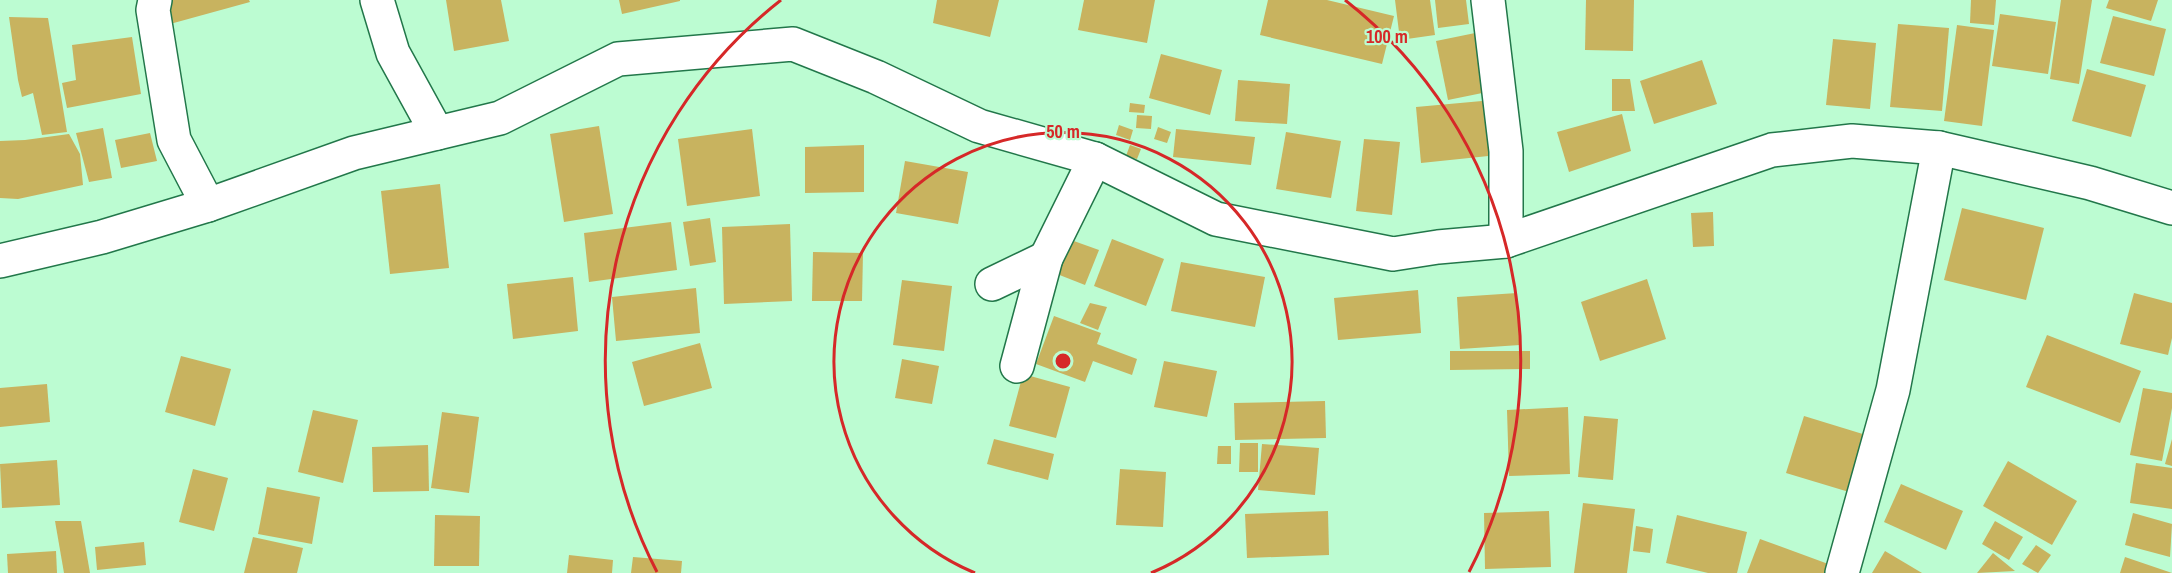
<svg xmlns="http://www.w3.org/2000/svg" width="2172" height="573" viewBox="0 0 2172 573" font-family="'Archivo Narrow',sans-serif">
  <rect width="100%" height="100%" fill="#bcfcd2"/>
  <g fill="#c8b35f">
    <polygon points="170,0 249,0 250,2 170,24 164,2"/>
    <polygon points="446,0 501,0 509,41 454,51"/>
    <polygon points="619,0 680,0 680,1 622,14"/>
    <polygon points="937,0 999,0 990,37 933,23"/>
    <polygon points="1084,0 1155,0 1147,43 1078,30"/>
    <polygon points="1268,0 1327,0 1394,16 1382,64 1260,35"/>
    <polygon points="1395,0 1430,0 1435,35 1400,40"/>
    <polygon points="1435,0 1466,0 1469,24 1438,28"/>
    <polygon points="1586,0 1634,0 1633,51 1585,50"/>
    <polygon points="1971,0 1996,0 1994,25 1970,23"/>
    <polygon points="2061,0 2092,0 2079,84 2050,79"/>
    <polygon points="2109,0 2158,0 2151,21 2106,8"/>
    <polygon points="2000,14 2056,22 2048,74 1992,66"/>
    <polygon points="2113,16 2166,29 2154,76 2100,63"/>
    <polygon points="9,17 48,18 67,132 42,135 33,93 22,97 18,80"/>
    <polygon points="1898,24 1949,28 1942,111 1890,107"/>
    <polygon points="1957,25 1994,30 1982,126 1944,121"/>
    <polygon points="1485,31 1497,90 1448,100 1436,41"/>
    <polygon points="132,37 141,94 67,108 62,83 76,80 72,45"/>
    <polygon points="1833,39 1876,43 1870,109 1826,105"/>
    <polygon points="1161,54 1222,70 1210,115 1149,98"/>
    <polygon points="1702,60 1717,104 1654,124 1640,81"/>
    <polygon points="2087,69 2146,85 2131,137 2072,121"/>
    <polygon points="1612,79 1630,79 1635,111 1612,111"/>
    <polygon points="1238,80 1290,84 1287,124 1235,121"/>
    <polygon points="1493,100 1498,155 1421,163 1416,107"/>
    <polygon points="1130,103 1145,105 1144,113 1129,112"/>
    <polygon points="1622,114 1631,151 1569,172 1557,132"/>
    <polygon points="1137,115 1152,116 1151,129 1136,128"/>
    <polygon points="1119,125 1133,130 1130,140 1116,135"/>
    <polygon points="599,126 613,214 564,222 550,134"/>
    <polygon points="1158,127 1171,132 1167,143 1154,139"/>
    <polygon points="103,128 112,178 89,182 76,133"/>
    <polygon points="752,129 760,196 687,206 678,139"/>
    <polygon points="1176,129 1255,137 1251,165 1173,157"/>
    <polygon points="1286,132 1341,141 1331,198 1276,189"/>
    <polygon points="150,133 157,161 121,168 115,140"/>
    <polygon points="69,134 80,154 83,185 18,199 0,198 0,141 25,140"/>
    <polygon points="1364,139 1400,142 1392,215 1356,211"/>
    <polygon points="864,145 864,192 805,193 805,147"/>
    <polygon points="1130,145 1141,149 1137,159 1126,156"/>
    <polygon points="905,161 968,172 958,224 896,213"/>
    <polygon points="440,184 449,268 390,274 381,191"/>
    <polygon points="1962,208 2044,228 2026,300 1944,280"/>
    <polygon points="1713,212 1714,246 1693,247 1691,213"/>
    <polygon points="710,218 716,262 690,266 683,222"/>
    <polygon points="671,222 677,270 589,282 584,233"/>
    <polygon points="790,224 792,301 724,304 722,227"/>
    <polygon points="1112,239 1164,259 1146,306 1094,286"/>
    <polygon points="1071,240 1099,250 1085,285 1057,274"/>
    <polygon points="813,252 863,253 862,301 812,301"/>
    <polygon points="1181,262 1265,277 1255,327 1171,311"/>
    <polygon points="573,277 578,331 513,339 507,284"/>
    <polygon points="1647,279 1666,339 1600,361 1581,302"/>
    <polygon points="902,280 952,286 944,351 893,345"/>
    <polygon points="696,288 700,333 616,341 612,297"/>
    <polygon points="1418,290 1421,333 1338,340 1334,298"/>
    <polygon points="1517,293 1520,345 1460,349 1457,297"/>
    <polygon points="2134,293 2172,303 2172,338 2168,355 2120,344"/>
    <polygon points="1090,303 1107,307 1098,330 1080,323"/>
    <polygon points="1054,316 1101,333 1097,344 1137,359 1132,375 1093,361 1085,382 1036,364"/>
    <polygon points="2047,335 2141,371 2120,423 2026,387"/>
    <polygon points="700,343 712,388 644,406 632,362"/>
    <polygon points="1450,351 1530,351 1530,369 1450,370"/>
    <polygon points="181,356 231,369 215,426 165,412"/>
    <polygon points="902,359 939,366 932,404 895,398"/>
    <polygon points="1164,361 1217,371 1207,417 1154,407"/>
    <polygon points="1023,374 1070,387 1056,438 1009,426"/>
    <polygon points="47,384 50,422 0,427 0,388"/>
    <polygon points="2143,388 2172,393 2172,408 2162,461 2130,455"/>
    <polygon points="1325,401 1326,438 1235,440 1234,403"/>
    <polygon points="1568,407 1570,474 1509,476 1507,410"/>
    <polygon points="313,410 358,420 343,483 298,472"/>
    <polygon points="442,412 479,417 469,493 431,488"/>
    <polygon points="1584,416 1618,419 1613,480 1578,477"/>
    <polygon points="1804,416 1866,435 1849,492 1786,473"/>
    <polygon points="994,439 1054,454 1048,480 987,464"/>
    <polygon points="2172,439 2172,466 2165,464"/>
    <polygon points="1240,443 1258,443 1258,472 1239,472"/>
    <polygon points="1262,444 1319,448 1315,495 1258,490"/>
    <polygon points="428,445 429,491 373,492 372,447"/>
    <polygon points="1218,446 1231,446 1231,464 1217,464"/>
    <polygon points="57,460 60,505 2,508 0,464"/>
    <polygon points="2008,461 2077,501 2052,545 1983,506"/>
    <polygon points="2136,463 2172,468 2172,509 2130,503"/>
    <polygon points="193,469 228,478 214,531 179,522"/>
    <polygon points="1120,469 1166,472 1163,527 1116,525"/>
    <polygon points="1901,484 1963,511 1946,550 1884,522"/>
    <polygon points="267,487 320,497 312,544 258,534"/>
    <polygon points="1583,503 1635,509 1627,573 1574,573"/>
    <polygon points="1328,511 1329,555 1247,558 1245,514"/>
    <polygon points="1549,511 1551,567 1485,569 1484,513"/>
    <polygon points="2133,513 2172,524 2170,557 2125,545"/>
    <polygon points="435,515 480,516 479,566 434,566"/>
    <polygon points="1677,515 1747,532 1737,573 1708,573 1666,563"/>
    <polygon points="55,521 81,521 90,573 64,573"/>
    <polygon points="1995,521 2023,537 2009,560 1982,544"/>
    <polygon points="1636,526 1653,529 1650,553 1633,551"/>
    <polygon points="253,537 303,548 297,573 244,573"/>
    <polygon points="1760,539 1831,565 1828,573 1747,573"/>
    <polygon points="144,542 146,565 97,570 95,547"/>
    <polygon points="2036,545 2051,555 2038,573 2022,564"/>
    <polygon points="56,551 57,573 8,573 7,554"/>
    <polygon points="1885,551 1922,573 1872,573"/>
    <polygon points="1993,553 2015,571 1977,573"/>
    <polygon points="569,555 613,560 612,573 567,573"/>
    <polygon points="633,557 682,561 681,573 631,573"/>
    <polygon points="2125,557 2172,573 2120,573"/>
  </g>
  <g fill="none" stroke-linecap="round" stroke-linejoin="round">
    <g stroke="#22774a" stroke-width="36">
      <g id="minor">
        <polyline points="155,0 153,10 174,140 208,205"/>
        <polyline points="377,0 393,53 437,133"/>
        <polyline points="1488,0 1506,151 1506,241"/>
        <polyline points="0,261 102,237 208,205 354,153 500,118 618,59 793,44 876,77 979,126 1095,159 1216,219 1393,254 1438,247 1506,241 1772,150 1852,141 1939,148 2090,183 2172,208"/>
        <polyline points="992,284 1046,258"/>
        <polyline points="1017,366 1046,258 1095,159"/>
        <polyline points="1842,573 1893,390 1939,148"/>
      </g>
    </g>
    <use href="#minor" stroke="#fff" stroke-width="33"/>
  </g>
  <g fill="none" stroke="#d62828" stroke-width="3">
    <path d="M975 573A229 229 0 1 1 1151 573"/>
    <path d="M657 572A458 458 0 0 1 781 0M1345 0A458 458 0 0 1 1469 572"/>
  </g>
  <circle cx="1063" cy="361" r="9" fill="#d62828" stroke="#bcfcd2" stroke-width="3"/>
  <g font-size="18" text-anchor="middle" font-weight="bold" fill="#d62828" stroke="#bcfcd2" stroke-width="4.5" stroke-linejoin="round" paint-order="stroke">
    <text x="1387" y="43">100 m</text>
    <text x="1063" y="138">50 m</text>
  </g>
</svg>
